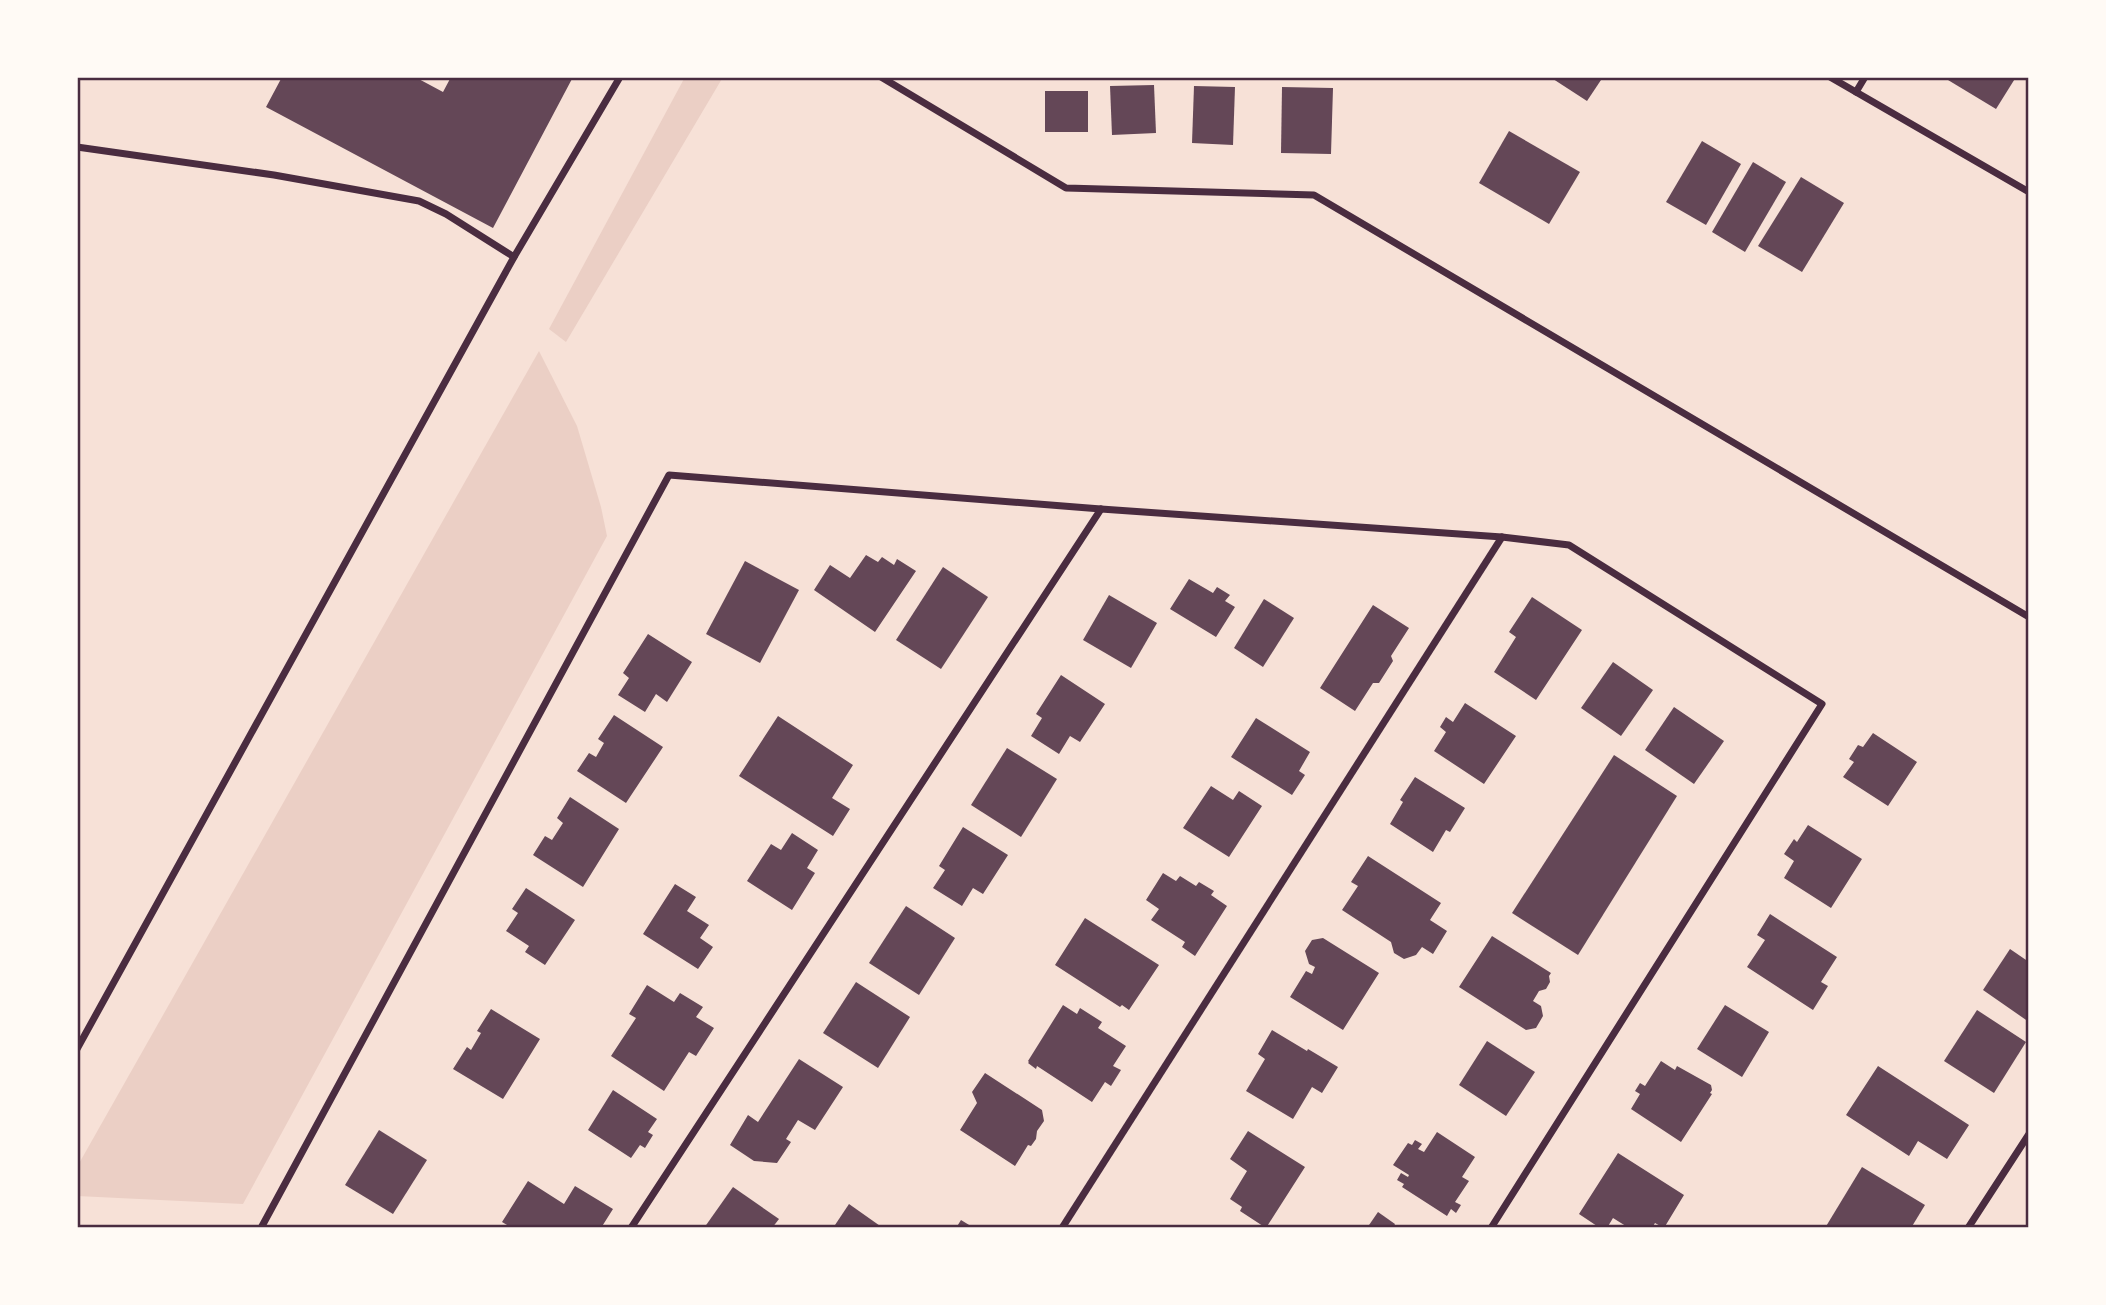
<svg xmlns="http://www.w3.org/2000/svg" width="2106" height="1305" viewBox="0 0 2106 1305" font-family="'Nunito Sans',sans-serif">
  <rect width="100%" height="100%" fill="#f7e1d7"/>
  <g fill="#ebcfc5">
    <polygon points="685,77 723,77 566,342 549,329"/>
    <polygon points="539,351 577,426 601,507 607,536 243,1204 77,1196 77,1167"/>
  </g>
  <g fill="#644757">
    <polygon points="282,77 415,77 443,92 451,77 573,77 493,228 266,107"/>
    <polygon points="1550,77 1603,77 1587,101"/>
    <polygon points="1950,77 2016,77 1996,109 1948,80"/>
    <polygon points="1154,85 1156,133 1112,135 1110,86"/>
    <polygon points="1194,86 1235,87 1233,145 1192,143"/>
    <polygon points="1282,87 1333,88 1331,154 1281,153"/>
    <rect x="1045" y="91" width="43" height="41"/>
    <polygon points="1509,131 1580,172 1549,224 1479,183"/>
    <polygon points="1702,141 1741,164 1706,225 1666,202"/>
    <polygon points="1753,162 1786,182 1745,252 1712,232"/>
    <polygon points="1801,177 1844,203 1802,272 1758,246"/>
    <polygon points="866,555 878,562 882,557 894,565 897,559 916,571 875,632 814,590 830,565 850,578"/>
    <polygon points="745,561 799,590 760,663 706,634"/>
    <polygon points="943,567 988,597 941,669 896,640"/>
    <polygon points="1189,579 1213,593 1217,587 1230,595 1225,601 1235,607 1216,637 1170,609"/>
    <polygon points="1109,595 1157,623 1131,668 1083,640"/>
    <polygon points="1532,597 1582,630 1536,700 1494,672 1516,637 1509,632"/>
    <polygon points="1264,599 1294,618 1263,667 1234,648"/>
    <polygon points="1373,605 1409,628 1391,656 1393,661 1379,683 1373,683 1355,711 1320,688"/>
    <polygon points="648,634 692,662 667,702 656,694 645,712 618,695 629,678 623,673"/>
    <polygon points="1613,662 1653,690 1621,736 1581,708"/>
    <polygon points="1061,675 1105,704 1080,742 1070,736 1059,754 1031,736 1042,718 1036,714"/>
    <polygon points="1465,703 1516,736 1484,784 1434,751 1446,732 1440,727 1446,717 1453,722"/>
    <polygon points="1674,707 1724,741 1694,784 1645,750"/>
    <polygon points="614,715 663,747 626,803 577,771 589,753 596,757 604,743 598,739"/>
    <polygon points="778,716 853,765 832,798 850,809 833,836 739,776"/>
    <polygon points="1256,718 1310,752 1299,771 1305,775 1292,795 1231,757"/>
    <polygon points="1873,733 1917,762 1888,806 1843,777 1854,762 1849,759 1858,745 1863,747"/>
    <polygon points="1007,748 1057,779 1021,837 971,805"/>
    <polygon points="1614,755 1677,796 1578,955 1512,913"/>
    <polygon points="1415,777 1465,808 1450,832 1446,830 1433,852 1390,824 1403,802 1400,800"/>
    <polygon points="1211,786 1233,800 1239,791 1262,806 1229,857 1183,828"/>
    <polygon points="570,797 619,829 583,887 533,855 545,836 552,840 563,823 557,818"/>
    <polygon points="1808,825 1862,859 1831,908 1784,878 1794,861 1784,854 1794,839 1797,842"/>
    <polygon points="963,827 1008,855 983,894 973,888 962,906 933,888 945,870 939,866"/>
    <polygon points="792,833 818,850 807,868 815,873 792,910 747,881 771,844 781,850"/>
    <polygon points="1368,856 1441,903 1430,920 1447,931 1433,954 1422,947 1416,955 1404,959 1394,953 1391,942 1342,910 1358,886 1351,882"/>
    <polygon points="1163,873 1176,881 1180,876 1196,886 1199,882 1214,891 1211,895 1227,906 1195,956 1182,947 1185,942 1151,920 1159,909 1146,900"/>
    <polygon points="675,884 696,897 687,911 709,925 700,938 713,947 698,969 643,934"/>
    <polygon points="526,888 575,920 545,965 525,952 529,946 506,931 518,913 512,909"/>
    <polygon points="906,906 955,938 919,995 869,963"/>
    <polygon points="1770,914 1837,957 1821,982 1828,986 1813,1010 1747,967 1765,940 1757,935"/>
    <polygon points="1085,918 1159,965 1129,1010 1122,1005 1120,1007 1055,965"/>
    <polygon points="1492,936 1551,973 1549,976 1550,982 1546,989 1539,991 1533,1001 1541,1006 1543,1016 1536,1028 1526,1030 1459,987"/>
    <polygon points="1323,938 1379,973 1343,1030 1290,997 1306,971 1312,974 1315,967 1309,964 1305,951 1312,940"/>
    <polygon points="2010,949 2029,962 2029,1022 1983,990"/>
    <polygon points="856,982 910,1017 878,1068 823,1033"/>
    <polygon points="647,985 674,1002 680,993 703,1007 696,1017 714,1028 696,1056 689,1052 664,1091 611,1056 636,1018 629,1014"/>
    <polygon points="1063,1005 1077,1014 1080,1008 1102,1022 1098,1028 1126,1046 1113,1066 1121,1070 1111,1086 1105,1082 1092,1102 1037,1066 1036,1069 1028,1063 1029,1062 1028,1061"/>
    <polygon points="1725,1005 1769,1032 1742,1077 1697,1049"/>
    <polygon points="491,1009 540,1039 503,1099 453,1069 467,1047 471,1050 481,1033 477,1031"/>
    <polygon points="1977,1010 2026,1042 1994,1093 1944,1061"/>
    <polygon points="1272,1030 1307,1051 1308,1049 1338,1067 1322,1093 1312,1087 1293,1119 1246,1091 1265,1059 1258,1054"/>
    <polygon points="1487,1041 1535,1072 1506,1116 1459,1085"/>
    <polygon points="799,1059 843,1087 815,1130 798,1120 786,1139 791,1142 777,1163 754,1161 730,1145 748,1115 758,1122"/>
    <polygon points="1661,1061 1675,1070 1677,1066 1711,1085 1712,1090 1710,1093 1712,1094 1681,1142 1631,1109 1640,1094 1635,1091 1640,1083 1645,1086"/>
    <polygon points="1878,1066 1969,1125 1947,1159 1918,1141 1909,1156 1846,1115"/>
    <polygon points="985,1073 1042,1110 1044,1121 1037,1131 1036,1139 1031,1146 1028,1145 1015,1166 960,1130 977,1103 972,1092"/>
    <polygon points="613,1090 657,1119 648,1132 653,1135 645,1148 640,1145 631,1158 588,1130"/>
    <polygon points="379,1130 427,1160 393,1214 345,1185"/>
    <polygon points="1248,1131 1305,1167 1266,1228 1240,1211 1242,1207 1230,1199 1247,1171 1230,1159"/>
    <polygon points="1437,1132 1475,1157 1462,1177 1469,1181 1455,1202 1461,1205 1456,1213 1451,1209 1447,1216 1402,1187 1404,1184 1397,1180 1401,1173 1408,1177 1409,1175 1393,1165 1408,1143 1412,1145 1415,1140 1422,1144 1418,1149 1424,1152"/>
    <polygon points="1618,1153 1684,1195 1664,1228 1655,1223 1652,1228 1629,1228 1613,1218 1607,1228 1600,1228 1579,1214"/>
    <polygon points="1862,1167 1925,1205 1911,1228 1825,1228"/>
    <polygon points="528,1181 564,1204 575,1186 613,1209 601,1228 512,1228 502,1222"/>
    <polygon points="733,1187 779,1219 772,1228 704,1228"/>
    <polygon points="849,1204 883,1228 833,1228"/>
    <polygon points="1378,1212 1395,1224 1393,1228 1367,1228"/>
    <polygon points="961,1220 974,1228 956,1228"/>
  </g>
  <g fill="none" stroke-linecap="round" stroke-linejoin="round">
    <g stroke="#4a2c40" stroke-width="7">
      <polyline points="881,77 1066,188 1314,195 2029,617"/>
      <polyline points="1830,77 2029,192"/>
      <polyline points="1856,92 1865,77"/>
      <polyline points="77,147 274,175 419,201 446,214 514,257"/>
      <polyline points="77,1049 514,257 620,77"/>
      <polyline points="261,1228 669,475 1101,509 1502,537 1569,545 1822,704 1491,1228"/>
      <polyline points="631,1228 1101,509"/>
      <polyline points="1062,1228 1502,537"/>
      <polyline points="1968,1228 2029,1134"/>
    </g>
  </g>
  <rect width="2106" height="1305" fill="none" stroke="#fffaf5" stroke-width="158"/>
  <rect x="79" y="79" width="1948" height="1147" fill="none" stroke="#4a2c40" stroke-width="2.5"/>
</svg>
